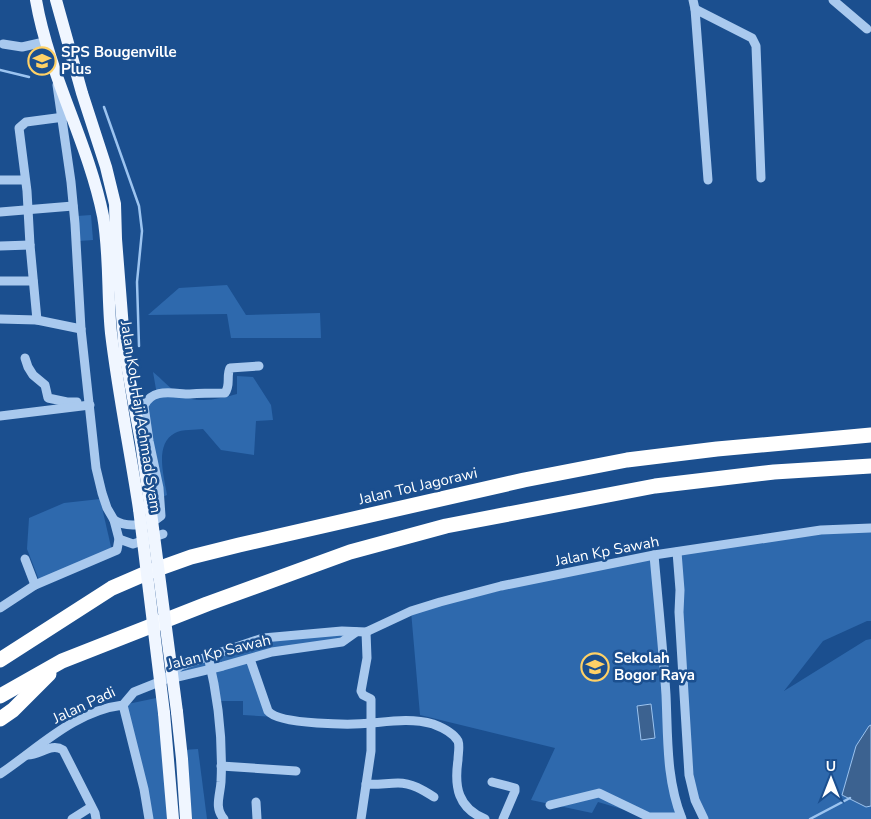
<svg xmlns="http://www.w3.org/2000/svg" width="871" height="819" viewBox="0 0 871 819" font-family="'Nunito Sans',sans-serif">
  <rect width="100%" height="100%" fill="#1b4f8f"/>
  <g fill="#2e69ad">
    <polygon points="91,215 93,240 79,241 77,216"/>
    <polygon points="227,285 246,315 320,313 321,338 231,338 227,314 148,315 179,288"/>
    <path d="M 153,372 C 162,379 169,388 178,393 C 195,405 219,399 237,394 L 237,376 L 253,377 L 271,405 L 273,420 L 256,421 L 254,455 L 221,450 L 203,429 C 195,430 182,429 175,433 C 154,444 164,476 167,495 L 160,498 L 146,402 L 157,395 Z"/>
    <polygon points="100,499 112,551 39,580 27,549 29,518 64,503"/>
    <polygon points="871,528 871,621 867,621 823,641 784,691 866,640 871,639 871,725 869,726 856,746 842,795 866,807 871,806 871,819 702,819 695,800 677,552"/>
    <polygon points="654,555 666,723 681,817 649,817 598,802 592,813 531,800 555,748 420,715 411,611"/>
    <polygon points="356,632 342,642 250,659 267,711 276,717 243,715 243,701 217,701 211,669 164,680 180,666 263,638"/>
    <polygon points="161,697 173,819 149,819 123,705"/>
    <polygon points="198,749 207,819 186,819 183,750"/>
  </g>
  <g fill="#3c6290" stroke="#9cc4f0">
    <polygon points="651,704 655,738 641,740 637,706"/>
    <polygon points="871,725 871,806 866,807 842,795 856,746 869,726"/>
  </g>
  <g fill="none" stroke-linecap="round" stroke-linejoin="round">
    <g stroke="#9cc4f0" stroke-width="2.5">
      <polyline points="0,70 29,77"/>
      <polyline points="104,107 139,206 142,231 137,282 139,346"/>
      <polyline points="810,819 850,798"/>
    </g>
    <g stroke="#a9c9ee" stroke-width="9">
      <polyline points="693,0 695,9 708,180"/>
      <polyline points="833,0 867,29"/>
      <polyline points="695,9 752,38 756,46 761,178"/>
      <polyline points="3,44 22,47 44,42"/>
      <polyline points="0,180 25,180"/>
      <polyline points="0,212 73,206"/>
      <polyline points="0,246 30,245"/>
      <polyline points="0,281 33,281"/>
      <polyline points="0,319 37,320 81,329"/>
      <polyline points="37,320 30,245 27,191 19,128 26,122 64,117"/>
      <polyline points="25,358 28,367 33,375 45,385 48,398 67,402 77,402"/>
      <polyline points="0,416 90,405"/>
      <path d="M 114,520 C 126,528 150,526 161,516 L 159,488 L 149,441 L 144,406 C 152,387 174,394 190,394 C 202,393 214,393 225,393 C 231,385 226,376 230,368 L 259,366"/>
      <polyline points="119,539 133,544 163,534"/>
      <polyline points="677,552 680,590 679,612 689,775 695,800 704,819"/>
      <path d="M 654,555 C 658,601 663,648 666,695 C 668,738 666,779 682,819"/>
      <polyline points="25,559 35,585"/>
      <polyline points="0,608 35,585 117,550 119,539 114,520 107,508 102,493 96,468 81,329 75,224 71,182 57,85"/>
      <path d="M 208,656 C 218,697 223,740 221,782 C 220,796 214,808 224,819"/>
      <path d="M 250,659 L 268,711 C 279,725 353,725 372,723 C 392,721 413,718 433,724 C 441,727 453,732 458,741 C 460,746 458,754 458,760 C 454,787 458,808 485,819"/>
      <polyline points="169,679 223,666 272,652 342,642 356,632"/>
      <polyline points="123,705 144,789 149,819"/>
      <path d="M 27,755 C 39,756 51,742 63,750 L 95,813 L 96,819"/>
      <polyline points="221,766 296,771"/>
      <path d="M 0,774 C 39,748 74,711 123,705 L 134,692 L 164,680 L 180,666 L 263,638 L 342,631 L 366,632 L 411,611 L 440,602 L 501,586 L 654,555 L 821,530 L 871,528"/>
      <polyline points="492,782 515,788 515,791 503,819"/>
      <path d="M 366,784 C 377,785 387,783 398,783 C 412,783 423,790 434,797"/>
      <polyline points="256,802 257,819"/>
      <polyline points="550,805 599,793 649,817 681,817"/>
      <polyline points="72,819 91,807"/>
      <polyline points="361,819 371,751 371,699 363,695 361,691 367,658 366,632"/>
    </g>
    <g stroke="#f0f6ff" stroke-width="12">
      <path d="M 36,0 C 49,75 88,142 103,216 C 110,255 107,295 111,333 C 118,392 130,450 139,509"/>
      <polyline points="56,0 82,93 106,167 115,204 116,239 125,354 141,442 150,505"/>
      <polyline points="177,712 182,759 186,819"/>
      <polyline points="164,713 173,819"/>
    </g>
    <g stroke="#fff" stroke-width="15">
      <polyline points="0,660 112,588 149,572 191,557 239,545 524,480 627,460 717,449 871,435"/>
      <polyline points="0,696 62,661 207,604 350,552 446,526 655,486 774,472 871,466"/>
      <polyline points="0,719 13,710 49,674"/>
    </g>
    <g stroke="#f0f6ff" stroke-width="12">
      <polyline points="150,505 177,712"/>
      <polyline points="139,509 164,713"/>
    </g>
  </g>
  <defs>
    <g id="school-ring" transform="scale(1.4375)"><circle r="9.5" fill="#1b4f8f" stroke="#ffd166" stroke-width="1.5"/><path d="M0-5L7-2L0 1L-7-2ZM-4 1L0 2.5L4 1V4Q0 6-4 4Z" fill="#ffd166"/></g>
  </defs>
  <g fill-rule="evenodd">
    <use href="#school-ring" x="42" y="61"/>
    <use href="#school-ring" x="595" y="667"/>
  </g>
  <g text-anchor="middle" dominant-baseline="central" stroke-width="5" stroke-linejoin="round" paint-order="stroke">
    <g font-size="15" font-weight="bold" fill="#fff" stroke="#1b4f8f" text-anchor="start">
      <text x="61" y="52">SPS Bougenville<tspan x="61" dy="17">Plus</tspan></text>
      <text x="614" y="658">Sekolah<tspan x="614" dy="17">Bogor Raya</tspan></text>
    </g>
    <g font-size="15" fill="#fff" stroke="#1b4f8f">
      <text transform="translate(141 417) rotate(81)">Jalan Kol. Haji Achmad Syam</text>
      <text transform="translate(418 486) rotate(-13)">Jalan Tol Jagorawi</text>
      <text transform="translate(607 551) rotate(-11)">Jalan Kp Sawah</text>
      <text transform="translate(219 652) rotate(-14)">Jalan Kp Sawah</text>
      <text transform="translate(84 705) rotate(-25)">Jalan Padi</text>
    </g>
  </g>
  <g transform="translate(831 779)" stroke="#1b4f8f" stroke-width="4" paint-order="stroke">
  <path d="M0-4L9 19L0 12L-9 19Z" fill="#ffffff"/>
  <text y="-8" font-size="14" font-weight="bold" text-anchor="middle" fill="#ffffff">U</text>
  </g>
</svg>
